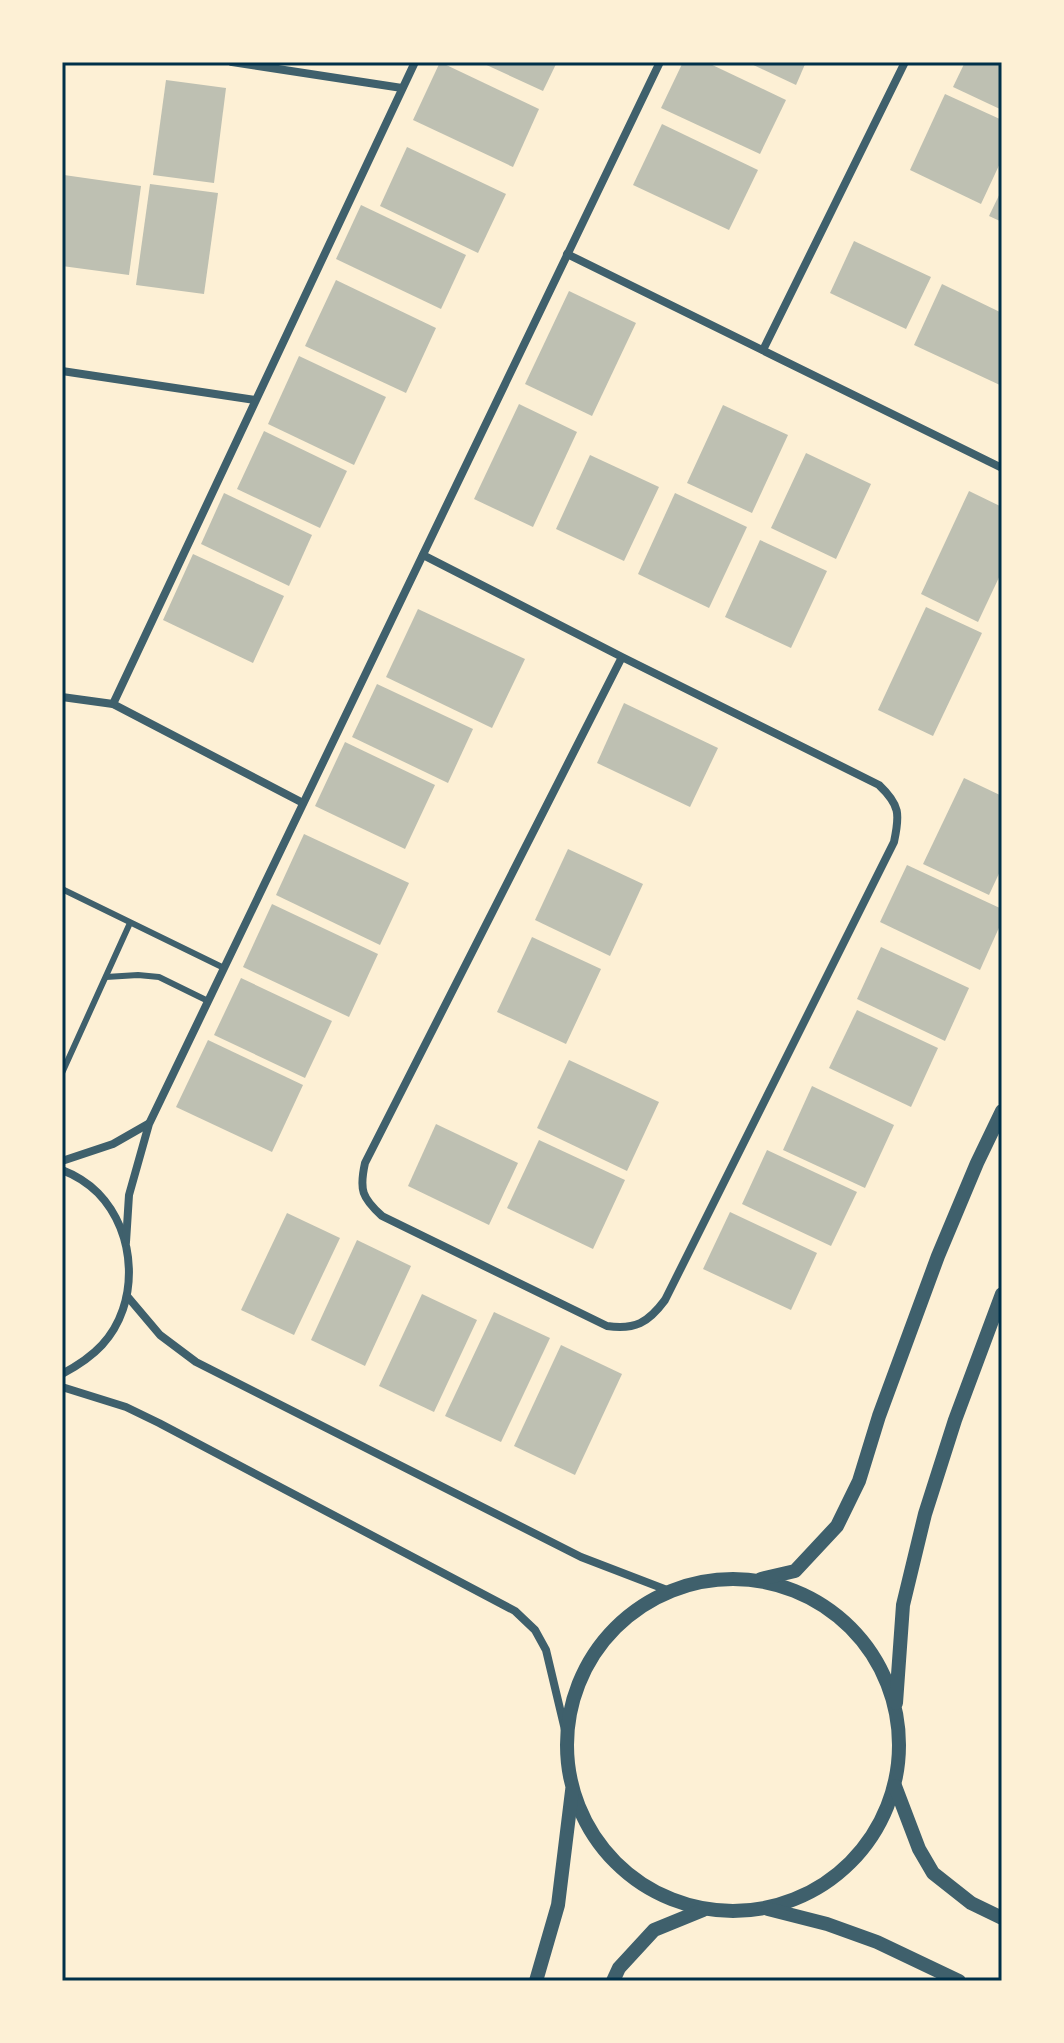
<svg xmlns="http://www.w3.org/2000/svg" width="1064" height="2043" viewBox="0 0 1064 2043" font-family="Commissioner,sans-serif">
  <rect width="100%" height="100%" fill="#fdf0d5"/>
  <g fill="#bec0b2">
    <polygon points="440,62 539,109 513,167 413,120"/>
    <polygon points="480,62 557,62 543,91"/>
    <polygon points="683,62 706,62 786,100 760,154 661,108"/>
    <polygon points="747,62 806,62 796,85"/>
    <polygon points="965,62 1002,62 1002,110 953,87"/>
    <polygon points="166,80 226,88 214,183 153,175"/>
    <polygon points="945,94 1002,120 1002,159 981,204 910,170"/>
    <polygon points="662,124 758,170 729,230 633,185"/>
    <polygon points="407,147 506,194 478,253 380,206"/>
    <polygon points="64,175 141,186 129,275 62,266 62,189"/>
    <polygon points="150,184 218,193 204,294 136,285"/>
    <polygon points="1002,189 1002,222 989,216"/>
    <polygon points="361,205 466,255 441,309 336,259"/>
    <polygon points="854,241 931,277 906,329 830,293"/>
    <polygon points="336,280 436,328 406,393 305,346"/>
    <polygon points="942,284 1002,313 1002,386 914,345"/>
    <polygon points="569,291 636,323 592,416 525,384"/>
    <polygon points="299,356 386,397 354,465 268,424"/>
    <polygon points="519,404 577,432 533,527 474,499"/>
    <polygon points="723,405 788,435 752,513 687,483"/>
    <polygon points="264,431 347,471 320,528 237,489"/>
    <polygon points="806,453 871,484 836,559 771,528"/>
    <polygon points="590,455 659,487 624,561 556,529"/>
    <polygon points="969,491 1002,507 1002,571 978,622 921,594"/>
    <polygon points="224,493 312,535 289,586 201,544"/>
    <polygon points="675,493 747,527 709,608 638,574"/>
    <polygon points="760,540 827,571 791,648 725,617"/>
    <polygon points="193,554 284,596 253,663 163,620"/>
    <polygon points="926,607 982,633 933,736 878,710"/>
    <polygon points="418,609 525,659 492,728 386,677"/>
    <polygon points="377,684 473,729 448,783 352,737"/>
    <polygon points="624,703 718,748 690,807 597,763"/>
    <polygon points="345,742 435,785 405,849 315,806"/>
    <polygon points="964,778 1002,796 1002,867 989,895 923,864"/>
    <polygon points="304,834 409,883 380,945 276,895"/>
    <polygon points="568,849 643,884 610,956 535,920"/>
    <polygon points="907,865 1002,909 1002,921 980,970 880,922"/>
    <polygon points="272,904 378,954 349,1017 243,967"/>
    <polygon points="532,937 601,969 566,1044 497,1012"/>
    <polygon points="881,947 969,988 945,1041 857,999"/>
    <polygon points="241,978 332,1021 305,1078 214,1035"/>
    <polygon points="857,1010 938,1048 911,1107 829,1068"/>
    <polygon points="208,1040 303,1085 272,1152 176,1107"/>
    <polygon points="569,1060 659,1102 627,1171 537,1128"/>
    <polygon points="812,1086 894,1125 865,1188 783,1150"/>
    <polygon points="436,1124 518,1163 489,1225 408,1186"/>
    <polygon points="539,1140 625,1180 593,1249 507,1208"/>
    <polygon points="767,1150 857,1192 831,1246 742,1204"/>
    <polygon points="730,1212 817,1253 791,1310 703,1269"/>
    <polygon points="287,1213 340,1238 294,1335 241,1310"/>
    <polygon points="357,1240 411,1266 365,1366 311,1340"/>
    <polygon points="422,1294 477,1320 434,1412 379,1386"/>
    <polygon points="494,1312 550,1338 501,1442 445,1416"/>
    <polygon points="561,1345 622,1374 575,1475 514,1446"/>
  </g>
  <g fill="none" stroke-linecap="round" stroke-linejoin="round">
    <g stroke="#3f606c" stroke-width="6">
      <polyline points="62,889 224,968"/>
      <polyline points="106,977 138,975 159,977 208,1001"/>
      <polyline points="62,1073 130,923"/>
    </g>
    <g stroke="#3f606c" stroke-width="8">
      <polyline points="232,62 402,88"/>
      <polyline points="567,254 1002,468"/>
      <polyline points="763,350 905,62"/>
      <polyline points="62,371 255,400"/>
      <path d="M 423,555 L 622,657 L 879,785 C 900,805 900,814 894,842 L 665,1300 C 648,1323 635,1330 607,1326 L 382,1216 C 362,1198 359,1190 365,1163 L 622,657"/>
      <polyline points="62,697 113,704 303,803"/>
      <polyline points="113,704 415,62"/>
      <polyline points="62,1161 113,1144 148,1124"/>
      <path d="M 62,1170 C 75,1175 88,1183 98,1193 C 137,1233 140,1304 102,1345 C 90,1358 77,1366 62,1374"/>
      <polyline points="126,1242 129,1195 149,1124 660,62"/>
      <polyline points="127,1296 160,1335 196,1362 581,1557 667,1590"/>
      <polyline points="62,1387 126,1407 159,1423 515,1611 535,1630 546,1650 566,1734"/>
    </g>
    <g stroke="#3f606c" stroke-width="14">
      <circle cx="733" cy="1745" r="166"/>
      <polyline points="761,1579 795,1571 837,1526 859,1481 879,1416 938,1256 977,1163 1002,1111"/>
      <polyline points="896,1703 903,1605 925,1514 955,1420 1002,1294"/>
      <polyline points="895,1786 919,1849 933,1873 971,1903 1002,1918"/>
      <polyline points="768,1909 827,1924 877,1942 959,1981"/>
      <polyline points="536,1981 558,1905 572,1791"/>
      <polyline points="613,1981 619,1968 654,1930 703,1910"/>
    </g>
  </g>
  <rect width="1064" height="2043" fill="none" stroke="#fdf0d5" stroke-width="128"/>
  <rect x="64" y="64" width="936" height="1915" fill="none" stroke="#003049" stroke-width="3"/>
</svg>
